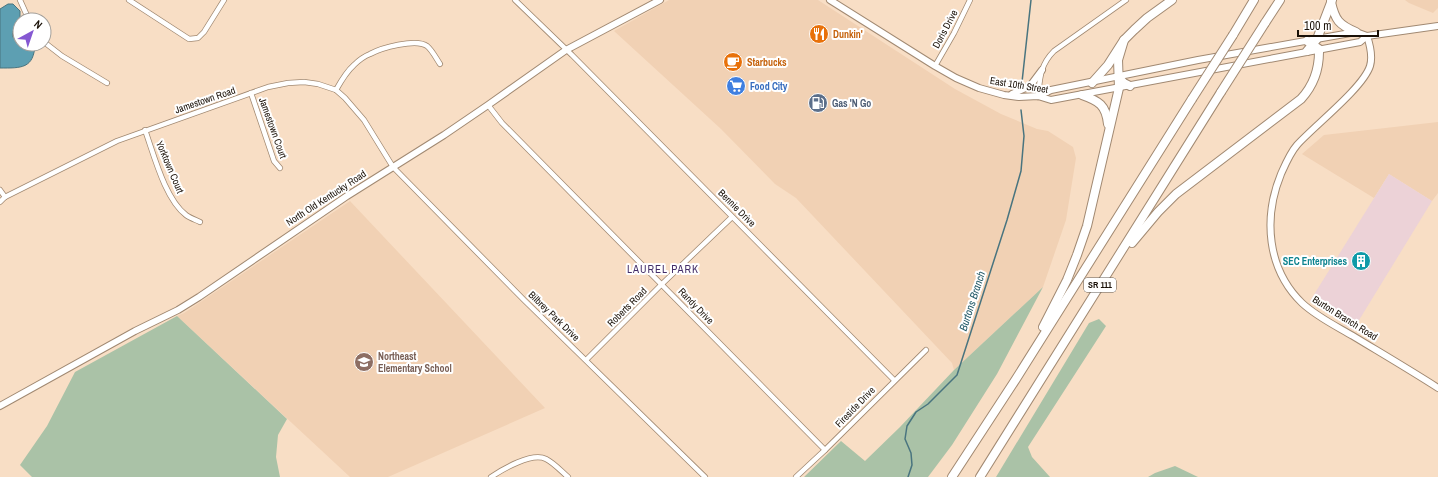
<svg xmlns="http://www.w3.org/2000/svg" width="1438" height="477" viewBox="0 0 1438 477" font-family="'Archivo Narrow',sans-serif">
  <rect width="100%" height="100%" fill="#f8dec5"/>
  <g fill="#f1d1b4">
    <polygon points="669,0 818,0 955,89 1001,114 1037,129 1048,131 1073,147 1076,158 1066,220 1043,287 954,370 952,363 796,198 775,184 721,129 614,31"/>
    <polygon points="1405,0 1438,0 1438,8 1433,13 1409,3"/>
    <polygon points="1438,122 1438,193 1432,201 1389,174 1374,198 1302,154 1324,135"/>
    <polygon points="350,201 545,408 388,477 350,477 177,316 184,313"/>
  </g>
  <polygon fill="#ecd2d7" points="1389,174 1432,201 1353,330 1310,301"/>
  <g fill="#aac2a7">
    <polygon points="1043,287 997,374 952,445 928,477 804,477 841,441 865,461 900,427 954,370"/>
    <polygon points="177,316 287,419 278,435 276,457 280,477 32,477 20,465 47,426 75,372"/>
    <polygon points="1099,319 1106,326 1028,447 1032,457 1050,477 996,477 1089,323"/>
    <polygon points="1175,466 1198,477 1148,477 1155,473"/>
  </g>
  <path fill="#5d9fb2" stroke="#49747f" d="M 8,4 L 13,4 L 20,11 C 20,14 20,16 20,18 C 18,27 4,36 20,42 L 20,44 L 35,44 C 34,69 21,68 0,68 L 0,9 Z"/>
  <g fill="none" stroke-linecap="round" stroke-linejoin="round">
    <g stroke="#49747f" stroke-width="1.5">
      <polyline points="1022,82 1031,0"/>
      <polyline points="908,477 912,465 911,453 905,439 907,426 916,412 928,404 957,375 1007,220 1021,171 1024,136 1021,110"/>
    </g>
    <g stroke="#a18972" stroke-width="6">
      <g id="street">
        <polyline points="20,0 29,20"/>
        <polyline points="129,0 189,39 198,38 204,32 224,0"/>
        <polyline points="515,0 572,55 894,380"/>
        <polyline points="44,42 62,56 107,83"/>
        <polyline points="935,66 954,33 970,0"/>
        <path d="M 336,90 C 341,81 346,72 354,65 C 358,61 365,56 370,54 C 381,48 416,38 427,46 C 432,50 436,58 440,64"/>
        <polyline points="251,93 274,161 280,168"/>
        <path d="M 1038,96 C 1040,78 1040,65 1054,51 L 1126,0"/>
        <polyline points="488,105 502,123 825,450"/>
        <path d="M 145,130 C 154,155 165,199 186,215 C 190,218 196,220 200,222"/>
        <polyline points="0,190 5,197"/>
        <polyline points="0,202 5,197 117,141 268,87 288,83 304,82 318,84 336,90 345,98 364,120 393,167 524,300 705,477"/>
        <polyline points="586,360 662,284 732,217"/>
        <path d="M 491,477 C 503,469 532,452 546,459 C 554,463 561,471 568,477"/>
        <polyline points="796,477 825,450 926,350"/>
      </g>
    </g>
    <g stroke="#a18972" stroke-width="8">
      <g id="secondary">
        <polyline points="830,0 935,66 956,78 979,88 1004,95 1019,97 1038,96 1051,100 1360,42 1367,36 1438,26"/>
        <path d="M 1367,36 C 1370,45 1373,56 1370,66 C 1363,88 1314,126 1297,145 C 1290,153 1285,165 1281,174 C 1263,218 1267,269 1302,303 C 1317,317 1336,326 1353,336 C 1381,353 1410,370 1438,388"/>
        <polyline points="1012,94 1030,86 1042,70"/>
        <polyline points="1038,96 1051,90 1198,60 1356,32 1367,36"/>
        <polyline points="0,406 135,331 178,310 199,297 347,196 444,135 488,105 566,50 660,0"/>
      </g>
    </g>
    <g stroke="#a18972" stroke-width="10">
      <g id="highway">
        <path d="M 1331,2 C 1335,20 1339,25 1356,32"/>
        <polyline points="1265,23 1280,0"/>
        <polyline points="1233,35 1254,0"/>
        <polyline points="1307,51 1317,39 1332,0"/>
        <polyline points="1118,77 1124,83 1130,86"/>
        <polyline points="1092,83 1108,65 1124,40 1134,30 1147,18 1172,0"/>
        <path d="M 1082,95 C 1099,101 1106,105 1108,124"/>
        <path d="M 1132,243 L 1158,212 L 1176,194 L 1301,99 C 1313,86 1319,69 1319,52 L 1319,49 L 1307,41"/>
        <polyline points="1043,327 1067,280 1077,255 1087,226 1119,88 1118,60 1124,40"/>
        <polyline points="952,477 1016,379 1192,99"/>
        <polyline points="980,477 1221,92"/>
      </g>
    </g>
    <use href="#street" stroke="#fff" stroke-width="4.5"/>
    <use href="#secondary" stroke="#fff" stroke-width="6"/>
    <use href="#highway" stroke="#fff" stroke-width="8"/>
    <g stroke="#a18972" stroke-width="10" stroke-linecap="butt">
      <g id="highway-bridge">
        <polyline points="1221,92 1265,23"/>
        <polyline points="1192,99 1233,35"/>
      </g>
    </g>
    <use href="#highway-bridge" stroke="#fff" stroke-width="8"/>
  </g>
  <defs>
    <g id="restaurant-disc" transform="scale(1)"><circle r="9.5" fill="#e8710a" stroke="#fff"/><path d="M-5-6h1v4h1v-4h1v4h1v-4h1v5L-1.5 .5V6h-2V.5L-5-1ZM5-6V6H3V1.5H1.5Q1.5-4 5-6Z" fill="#fff"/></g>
    <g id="cafe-disc" transform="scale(1)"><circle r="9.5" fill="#e8710a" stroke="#fff"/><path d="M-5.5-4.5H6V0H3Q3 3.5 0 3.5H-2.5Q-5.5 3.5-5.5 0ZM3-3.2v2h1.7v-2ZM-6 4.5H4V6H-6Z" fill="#fff"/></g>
    <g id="supermarket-disc" transform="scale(1)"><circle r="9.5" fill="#3f7fe0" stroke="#fff"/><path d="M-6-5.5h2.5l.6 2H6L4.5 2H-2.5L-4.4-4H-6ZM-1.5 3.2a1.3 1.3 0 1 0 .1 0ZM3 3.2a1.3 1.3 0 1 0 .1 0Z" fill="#fff"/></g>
    <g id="fuel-disc" transform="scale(1)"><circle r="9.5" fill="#5c6f8a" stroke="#fff"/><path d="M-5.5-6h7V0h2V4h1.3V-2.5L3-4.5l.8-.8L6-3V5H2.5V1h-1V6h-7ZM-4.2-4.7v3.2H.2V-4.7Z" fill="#fff"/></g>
    <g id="building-disc" transform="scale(1)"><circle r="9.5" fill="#0f9aa8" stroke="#fff"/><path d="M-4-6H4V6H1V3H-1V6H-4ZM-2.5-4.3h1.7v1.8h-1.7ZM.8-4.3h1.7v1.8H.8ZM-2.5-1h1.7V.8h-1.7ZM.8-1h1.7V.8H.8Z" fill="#fff"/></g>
    <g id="school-disc" transform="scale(1)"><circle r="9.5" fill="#8d6e63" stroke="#fff"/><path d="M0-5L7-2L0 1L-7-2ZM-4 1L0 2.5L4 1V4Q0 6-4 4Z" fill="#fff"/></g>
  </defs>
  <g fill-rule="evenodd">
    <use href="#restaurant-disc" x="819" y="34"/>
    <use href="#cafe-disc" x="733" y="62"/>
    <use href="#supermarket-disc" x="736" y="86"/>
    <use href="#fuel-disc" x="818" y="103"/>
    <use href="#building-disc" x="1361" y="261"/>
    <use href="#school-disc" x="364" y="362"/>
  </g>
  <g text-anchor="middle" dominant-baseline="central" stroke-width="4" stroke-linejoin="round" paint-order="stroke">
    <rect fill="#fff" stroke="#5f5852" stroke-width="1" x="1084" y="278" width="32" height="14" rx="3"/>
    <g font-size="9" font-weight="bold" fill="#1a1108">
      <text x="1100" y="285">SR 111</text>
    </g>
    <g font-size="10" fill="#1a1108" stroke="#fff">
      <text transform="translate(945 29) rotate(-62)">Doris Drive</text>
      <text transform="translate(1019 85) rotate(9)">East 10th Street</text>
      <text transform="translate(205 100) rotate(-19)">Jamestown Road</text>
      <text transform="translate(273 128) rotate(70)">Jamestown Court</text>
      <text transform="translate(170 167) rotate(67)">Yorktown Court</text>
      <text transform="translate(326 198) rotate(-33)">North Old Kentucky Road</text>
      <text transform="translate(737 208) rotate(45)">Bennie Drive</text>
      <text transform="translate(696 306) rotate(46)">Randy Drive</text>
      <text transform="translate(627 307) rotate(-45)">Roberts Road</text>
      <text transform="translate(554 316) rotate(44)">Bilbrey Park Drive</text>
      <text transform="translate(1345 318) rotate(32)">Burton Branch Road</text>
      <text transform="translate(855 407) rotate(-46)">Fireside Drive</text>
    </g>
    <g font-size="10" font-weight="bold" fill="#c56008" stroke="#fff" text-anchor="start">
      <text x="833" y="34">Dunkin'</text>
      <text x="747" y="62">Starbucks</text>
    </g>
    <g font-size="10" font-weight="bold" fill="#366cbe" stroke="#fff" text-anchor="start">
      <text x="750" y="86">Food City</text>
    </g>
    <g font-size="10" font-weight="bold" fill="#4e5e75" stroke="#fff" text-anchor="start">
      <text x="832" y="103">Gas 'N Go</text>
    </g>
    <g font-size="10" font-weight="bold" fill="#0d838f" stroke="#fff" text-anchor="end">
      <text x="1347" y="261">SEC Enterprises</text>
    </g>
    <g font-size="10" font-weight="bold" fill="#785e54" stroke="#fff" text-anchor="start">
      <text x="378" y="356">Northeast<tspan x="378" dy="12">Elementary School</tspan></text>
    </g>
    <g font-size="11" letter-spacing="1" fill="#432e69" stroke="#fff">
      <text x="663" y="269">LAUREL PARK</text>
    </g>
    <g font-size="11" font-style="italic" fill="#245b69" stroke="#fff">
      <text transform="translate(972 301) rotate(-72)">Burtons Branch</text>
    </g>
  </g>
  <g transform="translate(32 32) rotate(40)"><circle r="19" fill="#ffffff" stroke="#a3a09c"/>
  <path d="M0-3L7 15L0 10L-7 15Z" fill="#8558d2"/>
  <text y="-6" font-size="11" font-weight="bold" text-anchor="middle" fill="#1a1108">N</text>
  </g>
  <path d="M1298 30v6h80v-6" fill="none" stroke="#1a1108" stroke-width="2"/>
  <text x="1304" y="30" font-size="12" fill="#1a1108" stroke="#ffffff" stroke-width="3" paint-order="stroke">100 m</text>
</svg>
